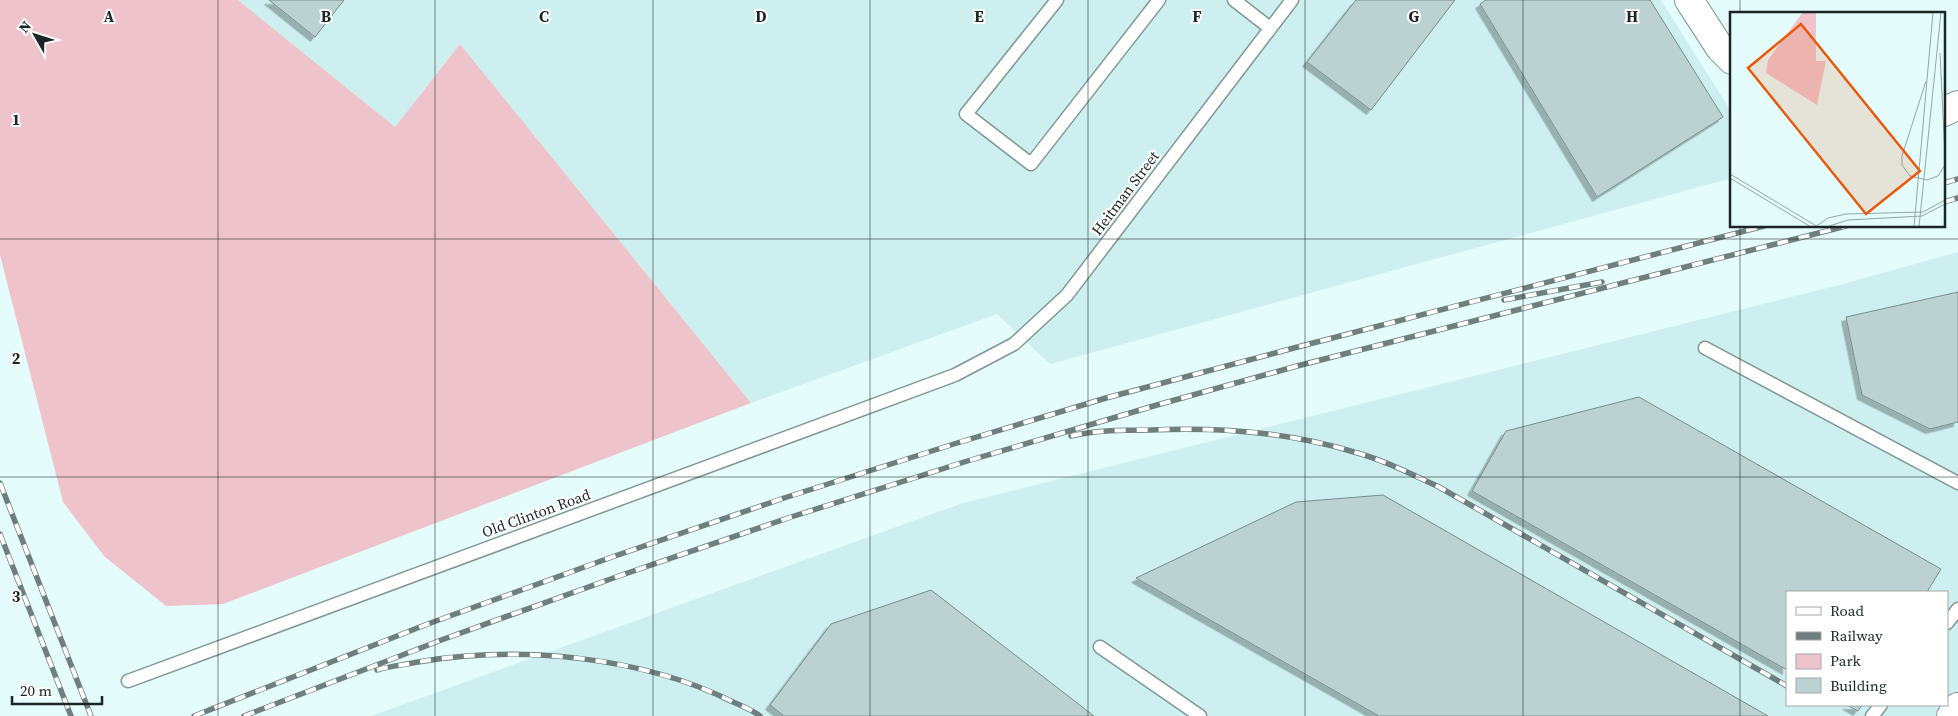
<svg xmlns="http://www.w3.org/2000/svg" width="1958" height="716" viewBox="0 0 1958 716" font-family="'Source Serif 4',serif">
  <defs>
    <filter id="shadow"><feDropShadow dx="-4.5" dy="4.5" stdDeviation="0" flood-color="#0004"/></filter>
  </defs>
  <rect width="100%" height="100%" fill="#e4fcfb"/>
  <g fill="#ceefef" fill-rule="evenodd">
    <polygon points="238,0 1661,0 1732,113 1732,178 1050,364 997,314 751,403 460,44 395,127"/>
    <path d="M 1958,252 L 1958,716 L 371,716 L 963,503 L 1843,284 ZM 1787,592 L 1947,592 L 1947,705 L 1787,705 Z"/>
  </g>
  <polygon fill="#eec3cb" points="0,0 238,0 395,127 460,44 751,403 223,604 166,606 104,556 63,502 0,255"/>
  <g fill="#bcd2d2" stroke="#788d8d" filter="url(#shadow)">
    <polygon points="269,0 344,0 315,37"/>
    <polygon points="1356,0 1455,0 1371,110 1307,62"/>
    <polygon points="1486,0 1650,0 1723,117 1597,197 1480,4"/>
    <polygon points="1958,292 1958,422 1930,429 1862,395 1846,317"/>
    <polygon points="1639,397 1941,569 1927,592 1787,592 1787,670 1472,491 1506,431"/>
    <polygon points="1383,495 1768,716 1379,716 1136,578 1296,502"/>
    <polygon points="931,590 1094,716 784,716 770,705 831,624"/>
    <polygon points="1847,705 1862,705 1858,711"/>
  </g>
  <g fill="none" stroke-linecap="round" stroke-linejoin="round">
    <g stroke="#819796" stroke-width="15">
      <g id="lane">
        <polyline points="1057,0 966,114 1031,164 1159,0"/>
        <polyline points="1234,0 1270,28"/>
        <polyline points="1705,348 1958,483"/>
        <polyline points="1947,623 1958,609"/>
        <polyline points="1100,647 1200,716"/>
        <polyline points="128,681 955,375 1014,344 1067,295 1292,0"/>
        <polyline points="1872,716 1881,705"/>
      </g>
    </g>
    <g stroke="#819796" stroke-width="30">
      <polyline id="secondary" points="1951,716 1958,707"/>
    </g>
    <g stroke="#819796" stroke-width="30">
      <g id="primary">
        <polyline points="1689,0 1720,48 1732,60"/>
        <polyline points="1944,112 1958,105"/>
      </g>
    </g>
    <use href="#lane" stroke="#fff" stroke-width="12"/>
    <use href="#secondary" stroke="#fff" stroke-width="28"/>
    <use href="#primary" stroke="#fff" stroke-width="28"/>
    <g stroke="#6f7e7e" stroke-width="5.5">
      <g id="rail">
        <polyline points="1944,183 1958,179"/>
        <polyline points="1944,202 1958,198"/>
        <polyline points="1504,300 1602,282"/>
        <path d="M 1071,436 C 1096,430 1124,430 1150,430 C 1218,427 1289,432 1354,452 C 1384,460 1411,474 1439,487 L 1787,686"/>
        <polyline points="0,483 91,716"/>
        <polyline points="0,534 71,716"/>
        <path d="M 377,670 C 390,666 404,665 418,662 C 519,645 641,656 733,702 C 742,706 752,710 760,716"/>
        <polyline points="194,716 425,625 612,557 784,498 957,443 1106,398 1290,349 1764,226"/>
        <polyline points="244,716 444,639 619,576 791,517 964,462 1157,405 1297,366 1846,226"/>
      </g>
    </g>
    <use href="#rail" stroke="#fff" stroke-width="4" stroke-dasharray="11" stroke-linecap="butt"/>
  </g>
  <path fill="none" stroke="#1c2525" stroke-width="1" stroke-opacity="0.55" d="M 218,0 L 218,716M 435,0 L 435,716M 653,0 L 653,716M 870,0 L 870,716M 1088,0 L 1088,716M 1305,0 L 1305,716M 1523,0 L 1523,716M 1740,0 L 1740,14M 1740,226 L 1740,716M 0,239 L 1958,239M 0,477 L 1958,477"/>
  <g text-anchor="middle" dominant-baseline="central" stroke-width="4" stroke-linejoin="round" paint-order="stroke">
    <g font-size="15" fill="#1c2525" stroke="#fff">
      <text transform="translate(1125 193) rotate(-53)">Heitman Street</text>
      <text transform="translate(536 513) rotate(-20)">Old Clinton Road</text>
    </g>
  </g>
  <g transform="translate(1730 12)">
    <rect width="215" height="215" fill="#e4fcfb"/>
    <path d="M 73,0 L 86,0 L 86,49 L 96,49 L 87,93 L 36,61 L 38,48 Z" fill="#eec3cb"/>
    <path fill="none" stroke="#94a6a5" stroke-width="1" d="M 210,41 L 215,144M 196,69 L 172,144 L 172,153 L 180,164 L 197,168 L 208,164 L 215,153M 0,162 L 88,215M 0,166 L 81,215M 85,215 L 98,206 L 116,202 L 193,200 L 215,188M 96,215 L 118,208 L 192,204 L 215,192M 184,215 L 203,0M 189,215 L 211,0"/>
    <path fill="#e8590c" fill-opacity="0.15" stroke="#e8590c" stroke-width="2.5" d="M 71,12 L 190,159 L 136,202 L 18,56 Z"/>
    <rect width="215" height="215" fill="none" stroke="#1c2525" stroke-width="2.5"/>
  </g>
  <g font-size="16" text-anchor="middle" font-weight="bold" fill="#1c2525" stroke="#fff" stroke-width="4" stroke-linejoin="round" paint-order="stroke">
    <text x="109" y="22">A</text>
    <text x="326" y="22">B</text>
    <text x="544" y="22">C</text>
    <text x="761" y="22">D</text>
    <text x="979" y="22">E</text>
    <text x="1197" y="22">F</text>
    <text x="1414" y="22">G</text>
    <text x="1632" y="22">H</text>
    <text x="16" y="125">1</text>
    <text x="16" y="364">2</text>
    <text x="16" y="602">3</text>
  </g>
  <rect x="1786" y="591" width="162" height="115" fill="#ffffff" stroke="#a4a8a8"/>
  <rect x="1796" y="607" width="25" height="8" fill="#ffffff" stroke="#a4a8a8"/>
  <text x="1830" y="616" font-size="15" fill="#1c2525">Road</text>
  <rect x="1796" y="632" width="25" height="8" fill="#6f7e7e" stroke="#a4a8a8"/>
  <text x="1830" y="641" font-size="15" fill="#1c2525">Railway</text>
  <rect x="1796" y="654" width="25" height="15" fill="#eec3cb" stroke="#a4a8a8"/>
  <text x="1830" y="666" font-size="15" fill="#1c2525">Park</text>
  <rect x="1796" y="678" width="25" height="15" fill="#bcd2d2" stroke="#a4a8a8"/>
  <text x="1830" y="691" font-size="15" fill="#1c2525">Building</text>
  <g transform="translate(35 35) rotate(309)" stroke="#ffffff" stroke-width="4" paint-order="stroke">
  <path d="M0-4L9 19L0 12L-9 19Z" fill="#1c2525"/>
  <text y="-8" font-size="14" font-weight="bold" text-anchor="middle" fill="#1c2525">N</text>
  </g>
  <path d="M12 696v8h90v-8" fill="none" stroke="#1c2525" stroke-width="2.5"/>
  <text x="20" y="696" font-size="15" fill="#1c2525" stroke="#ffffff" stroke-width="4" paint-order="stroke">20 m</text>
</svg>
